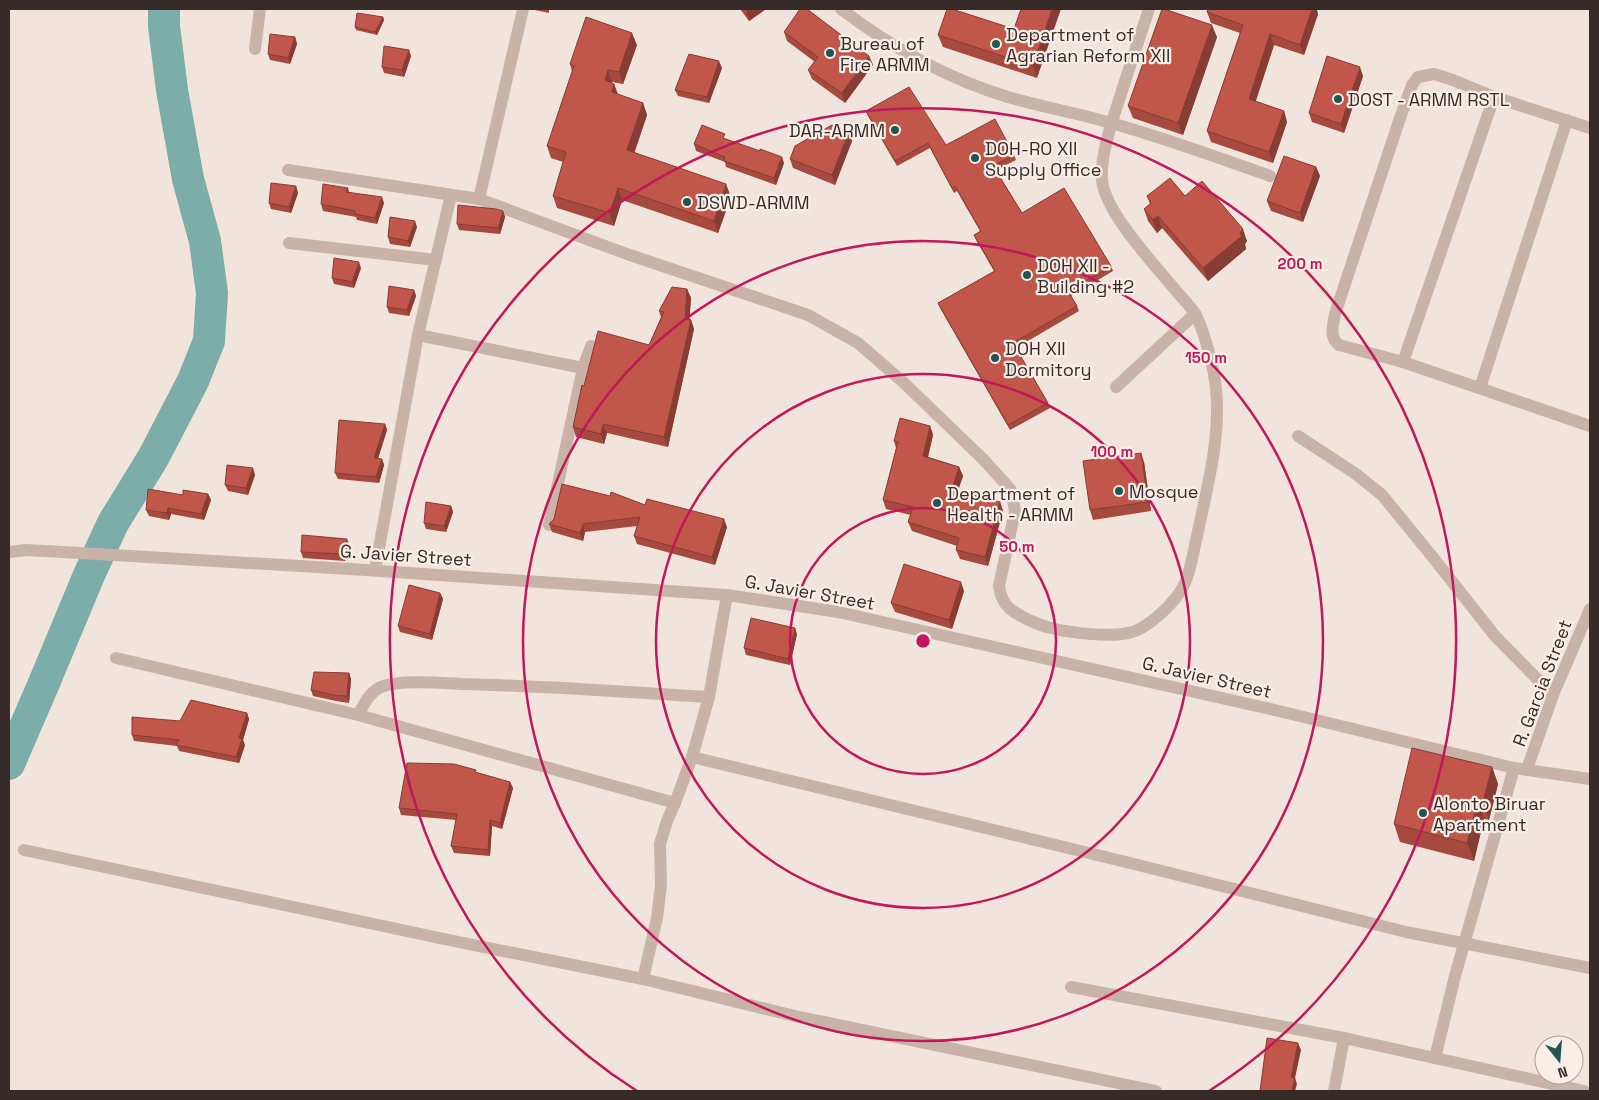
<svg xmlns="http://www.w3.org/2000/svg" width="1599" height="1100" viewBox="0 0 1599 1100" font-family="'Space Grotesk',sans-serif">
  <rect width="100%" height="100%" fill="#f1e4dc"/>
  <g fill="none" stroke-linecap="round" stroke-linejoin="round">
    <polyline stroke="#7cada8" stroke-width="32" points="9,764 44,683 89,575 113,523 153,458 193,381 209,341 212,293 205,241 188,179 172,90 164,26 164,9"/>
    <g stroke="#c9b3a8" stroke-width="12">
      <path d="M 523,9 L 479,199 L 627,254 L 808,315 L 858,343 L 903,382 L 983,459 L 1011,490 L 1015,511 L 999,586 C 1000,594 1003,602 1009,608 C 1020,617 1038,625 1051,628 C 1070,633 1114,638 1132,632 C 1141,630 1149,623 1157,617 C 1165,610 1174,601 1180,592 C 1190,578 1193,552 1197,536 C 1207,488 1221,437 1216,389 C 1214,368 1205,334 1196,315 C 1191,307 1183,299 1177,292 C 1156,266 1105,213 1102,180 C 1100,155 1113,118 1121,94 C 1130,65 1140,37 1149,9"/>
      <path d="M 841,9 C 891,47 948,79 1008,97 C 1042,107 1077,113 1111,123 C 1165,138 1217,157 1270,176"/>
      <polyline points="255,49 260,9"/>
      <path d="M 1590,128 L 1494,97 L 1453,80 L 1434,74 L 1418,77 L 1412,85 L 1400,118 L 1335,314 C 1333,326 1329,337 1339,345 L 1403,362 L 1590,426"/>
      <polyline points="288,170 479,199"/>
      <polyline points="289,243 436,260"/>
      <polyline points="418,335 583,368"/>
      <polyline points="1403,362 1494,97"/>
      <polyline points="1116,387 1195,314"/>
      <polyline points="1480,388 1567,120"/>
      <polyline points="1298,436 1356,474 1382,495 1431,555 1495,636 1553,695"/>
      <polyline points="549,525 583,368 591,346"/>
      <polyline points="9,552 26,550 63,552 366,570 727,595 838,612 1279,711 1514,768 1590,779"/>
      <polyline points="375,570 418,335 451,195"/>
      <polyline points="116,658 358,715 675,803"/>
      <path d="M 358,715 C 364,705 368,694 379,688 C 396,679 442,683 462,684 C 545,686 627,692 709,697"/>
      <polyline points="692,757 1134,864 1406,932 1590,968"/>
      <polyline points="1527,769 1553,695 1590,609"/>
      <polyline points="24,850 449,940 643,979 795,1016 1156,1091"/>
      <polyline points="643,979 657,918 661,885 660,844 667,821 675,803 692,757 709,697 727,595"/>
      <polyline points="1071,987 1344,1038 1584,1091"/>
      <polyline points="1435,1058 1455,976 1514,768"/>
      <polyline points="1334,1091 1344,1038"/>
    </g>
  </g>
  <g fill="#a64a40">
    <polygon points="534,9 549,9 549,13 535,10"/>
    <polygon points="740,9 766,9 749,21"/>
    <polygon points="1021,9 1037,78 943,47 938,35 1014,29"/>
    <polygon points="1207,12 1318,14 1304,55 1274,45 1255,101 1284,111 1287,122 1273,163 1211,142 1207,131 1240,33 1211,23"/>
    <polygon points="383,17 384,20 377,35 356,30 355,27"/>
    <polygon points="784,32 869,56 873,65 845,103 812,79 808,70 815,62 787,41"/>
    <polygon points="295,37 297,44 290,64 270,60 268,54"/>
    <polygon points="1217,37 1183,135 1133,118 1128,106"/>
    <polygon points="637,45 623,84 612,82 612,83 614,84 618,95 643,103 647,115 634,153 731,197 718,233 622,200 614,226 557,208 553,196 563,162 551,158 547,146 572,71 570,64"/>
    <polygon points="411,56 404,77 384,73 382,67"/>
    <polygon points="722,68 709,103 678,96 675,90"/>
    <polygon points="1363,76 1344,133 1312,122 1309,113"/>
    <polygon points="866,111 946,145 1014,155 1016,160 996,170 1022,213 1111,266 1113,271 1071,296 1077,306 1079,311 1016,348 1048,403 1050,408 1010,430 940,308 938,303 994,271 976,240 974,235 980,231 957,191 954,193 930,148 897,166 868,116"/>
    <polygon points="849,132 852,141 835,185 793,168 790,159"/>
    <polygon points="727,140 760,151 784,163 776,185 726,167 725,162 696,151 694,144"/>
    <polygon points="1316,167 1320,176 1303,222 1271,211 1267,201"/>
    <polygon points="296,186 298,193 291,213 271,209 269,203"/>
    <polygon points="348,188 349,192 384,203 377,224 357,220 356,217 323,211 321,204"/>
    <polygon points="1147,196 1185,196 1247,241 1245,244 1246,249 1208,281 1162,228 1157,233 1148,221 1144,209 1150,204"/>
    <polygon points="503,211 505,217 500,234 459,230 457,224"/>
    <polygon points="417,227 410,247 390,244 388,237"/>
    <polygon points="361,268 354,288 334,284 332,278"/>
    <polygon points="687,289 691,298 689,319 691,320 694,329 668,447 607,433 604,444 576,437 573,427 584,386 649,345 661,317 659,311"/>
    <polygon points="414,290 416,296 409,316 389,313 387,307"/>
    <polygon points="385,424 387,430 378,459 382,459 384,465 379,483 338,479 335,473"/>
    <polygon points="930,426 933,435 928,457 959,467 963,476 958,491 1000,502 1003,511 988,566 960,559 956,550 957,546 912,531 908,522 911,515 886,509 883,500 896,448 894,441"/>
    <polygon points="1144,462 1151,511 1093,520 1090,510"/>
    <polygon points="255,475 248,495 228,491 225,485"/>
    <polygon points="208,494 211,500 204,520 171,514 169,520 149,516 146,510 183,495"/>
    <polygon points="610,496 727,527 715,565 637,544 634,536 637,526 585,532 583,541 552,532 549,524"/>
    <polygon points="451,506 453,512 446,532 426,529 424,523"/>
    <polygon points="350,546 345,561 303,558 301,552"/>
    <polygon points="964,591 952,629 895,612 891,603"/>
    <polygon points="440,593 443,599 432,640 400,632 398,626"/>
    <polygon points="797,634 790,665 746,655 744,648"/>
    <polygon points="349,673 351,679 349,703 336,701 313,696 311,690"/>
    <polygon points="247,713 249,719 243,740 245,745 239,763 179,751 177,746 134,741 132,735 180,721"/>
    <polygon points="1492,767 1498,784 1489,820 1484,819 1474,861 1400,842 1394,824"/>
    <polygon points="476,773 510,782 513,788 502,829 492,826 490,856 454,853 451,846 456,820 401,815 399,808"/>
  </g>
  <g fill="#873c34">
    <polygon points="749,9 766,9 749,21 746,11"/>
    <polygon points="1052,9 1061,9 1037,78 1033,66"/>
    <polygon points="1312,9 1317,9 1318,14 1304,55 1300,45"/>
    <polygon points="383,17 384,20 377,35 375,32"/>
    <polygon points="1212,25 1217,37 1183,135 1178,123"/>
    <polygon points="632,33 637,45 623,84 619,72"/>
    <polygon points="1270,34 1274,45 1253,110 1249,99"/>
    <polygon points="295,37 297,44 290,64 288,58"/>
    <polygon points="409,50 411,56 404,77 402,70"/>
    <polygon points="869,56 873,65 845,103 842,93"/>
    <polygon points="719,61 722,68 709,103 707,97"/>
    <polygon points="1360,67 1363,76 1344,133 1341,124"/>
    <polygon points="608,70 612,82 609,93 605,80"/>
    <polygon points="614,84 619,97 612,92"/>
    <polygon points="643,103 647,115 631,163 627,150"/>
    <polygon points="1284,111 1287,122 1273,163 1269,152"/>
    <polygon points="849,132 852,141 835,185 832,175"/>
    <polygon points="782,157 784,163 776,185 774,178"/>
    <polygon points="1316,167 1320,176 1303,222 1300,213"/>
    <polygon points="726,184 731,197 718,233 714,221"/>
    <polygon points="296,186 298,193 291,213 289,207"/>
    <polygon points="618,188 622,200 614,226 610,213"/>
    <polygon points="382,197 384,203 377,224 375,218"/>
    <polygon points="503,211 505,217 500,234 498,228"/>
    <polygon points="1158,216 1162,228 1157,233 1153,220"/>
    <polygon points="415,221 417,227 410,247 408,241"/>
    <polygon points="1243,229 1247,241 1245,244 1246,249 1208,281 1203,268"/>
    <polygon points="359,262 361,268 354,288 352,282"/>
    <polygon points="687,289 691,298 689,328 691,320 694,329 668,447 664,437 685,319"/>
    <polygon points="414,290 416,296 409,316 407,310"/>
    <polygon points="385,424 387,430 376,464 374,458"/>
    <polygon points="603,424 607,433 604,444 601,434"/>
    <polygon points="930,426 933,435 926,465 923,456"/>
    <polygon points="1141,453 1144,462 1151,511 1148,502"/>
    <polygon points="382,459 384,465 379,483 376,477"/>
    <polygon points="959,467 963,476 955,498 952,489"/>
    <polygon points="253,468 255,475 248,495 246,488"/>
    <polygon points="208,494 211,500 204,520 201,514"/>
    <polygon points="1000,502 1003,511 988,566 985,557"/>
    <polygon points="451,506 453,512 446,532 444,526"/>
    <polygon points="168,508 171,514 169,520 167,513"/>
    <polygon points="724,519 727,527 715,565 712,557"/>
    <polygon points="583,524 585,532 583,541 580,533"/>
    <polygon points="347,539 350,546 345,561 342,554"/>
    <polygon points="961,582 964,591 952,629 949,620"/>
    <polygon points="440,593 443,599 432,640 430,634"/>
    <polygon points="795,628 797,634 790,665 788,659"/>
    <polygon points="349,673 351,679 349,703 347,696"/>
    <polygon points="247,713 249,719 243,740 245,745 239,763 236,757 239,738"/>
    <polygon points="1492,767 1498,784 1489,820 1483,802"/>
    <polygon points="510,782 513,788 502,829 500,823"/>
    <polygon points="1478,801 1484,819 1474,861 1467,843"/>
    <polygon points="490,820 492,826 490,856 488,850"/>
    <polygon points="1298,1043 1301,1050 1295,1078 1297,1084 1295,1091 1292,1091 1291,1077"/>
  </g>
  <g fill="#c1564a" stroke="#873c34">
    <polygon points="800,9 807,9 869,56 842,93 808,70 818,57 784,32"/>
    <polygon points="947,9 952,9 1014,29 1021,9 1052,9 1033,66 938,35"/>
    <polygon points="1162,9 1164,9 1212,25 1178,123 1128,106"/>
    <polygon points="1208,9 1312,9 1300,45 1270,34 1249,99 1284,111 1269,152 1207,131 1243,25 1207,12"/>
    <polygon points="357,13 383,17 375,32 355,27"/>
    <polygon points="586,17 632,33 619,72 608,70 605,80 614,84 612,92 643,103 627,150 726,184 714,221 618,188 610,213 553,196 566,152 547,146 574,66 570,64"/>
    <polygon points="270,34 295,37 288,58 268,54"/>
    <polygon points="384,46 409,50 402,70 382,67"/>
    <polygon points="689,54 719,61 707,97 675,90"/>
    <polygon points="1327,56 1360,67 1341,124 1309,113"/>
    <polygon points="909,87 946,145 995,119 1014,155 993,166 1022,213 1064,188 1111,266 1068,291 1077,306 1013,343 1048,403 1008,425 938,303 995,271 974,235 981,231 955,186 952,188 928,143 895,161 866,111"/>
    <polygon points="702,125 725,134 723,138 760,151 760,149 782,157 774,178 724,161 725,157 694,144"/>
    <polygon points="832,125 849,132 832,175 790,159 795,146"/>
    <polygon points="1284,156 1316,167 1300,213 1267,201"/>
    <polygon points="1170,178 1185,196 1202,181 1243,229 1240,233 1242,236 1203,268 1158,216 1153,220 1144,209 1151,203 1147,196"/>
    <polygon points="271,183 296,186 289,207 269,203"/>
    <polygon points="323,184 348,188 346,192 382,197 375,218 355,214 355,211 321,204"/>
    <polygon points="458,205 496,209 503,211 498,228 457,224"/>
    <polygon points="390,217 415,221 408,241 388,237"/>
    <polygon points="334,258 359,262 352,282 332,278"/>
    <polygon points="389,286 414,290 407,310 387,307"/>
    <polygon points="672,287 687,289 685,319 691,320 664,437 603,424 601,434 573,427 582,385 584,386 598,331 649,345 664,312 659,311"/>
    <polygon points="900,418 930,426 923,456 959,467 952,489 1000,502 985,557 956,550 959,538 908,522 913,507 883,500 898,442 894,441"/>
    <polygon points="339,420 385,424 374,458 382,459 376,477 335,473"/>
    <polygon points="1141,453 1148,502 1090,510 1083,461"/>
    <polygon points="227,465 253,468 246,488 225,485"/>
    <polygon points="562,484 610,496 611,492 645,505 647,499 724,519 712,557 634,536 640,517 583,524 580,533 549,524 554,519"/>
    <polygon points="148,489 183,495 183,490 208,494 201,514 168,508 167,513 146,510"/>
    <polygon points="426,502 451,506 444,526 424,523"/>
    <polygon points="302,535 347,539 342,554 301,552"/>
    <polygon points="904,564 961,582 949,620 891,603"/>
    <polygon points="409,585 440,593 430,634 398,626"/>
    <polygon points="751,618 795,628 788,659 744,648"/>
    <polygon points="314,672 349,673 347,696 333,695 311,690"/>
    <polygon points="191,700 247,713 239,738 242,739 236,757 176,745 179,740 132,735 132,717 180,721"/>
    <polygon points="1412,748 1492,767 1483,802 1478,801 1467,843 1394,824"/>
    <polygon points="407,763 454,764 476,770 475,772 510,782 500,823 490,820 488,850 451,846 457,814 399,808"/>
    <polygon points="1267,1038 1298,1043 1291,1077 1295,1078 1292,1091 1260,1091"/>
  </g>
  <g fill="none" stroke="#c2185b" stroke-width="2.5">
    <circle cx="923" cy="641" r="133"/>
    <circle cx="923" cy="641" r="267"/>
    <circle cx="923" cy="641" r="400"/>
    <path d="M637 1091A533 533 0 1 1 1209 1091"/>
  </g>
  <g fill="#1f5652" stroke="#f9efe8" stroke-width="2">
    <circle cx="996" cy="44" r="5"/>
    <circle cx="830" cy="53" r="5"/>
    <circle cx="1338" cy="99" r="5"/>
    <circle cx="895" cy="130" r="5"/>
    <circle cx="975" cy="158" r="5"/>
    <circle cx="687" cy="202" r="5"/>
    <circle cx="1027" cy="275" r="5"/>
    <circle cx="995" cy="358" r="5"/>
    <circle cx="1119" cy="491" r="5"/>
    <circle cx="937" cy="503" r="5"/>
    <circle cx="1423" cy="813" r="5"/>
  </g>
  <g text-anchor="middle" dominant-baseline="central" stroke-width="4.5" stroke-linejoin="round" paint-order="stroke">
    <g font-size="18" fill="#362b28" stroke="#f9efe8" text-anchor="start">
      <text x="1006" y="34">Department of<tspan x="1006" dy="21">Agrarian Reform XII</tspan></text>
      <text x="840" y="43">Bureau of<tspan x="840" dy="21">Fire ARMM</tspan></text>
      <text x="1348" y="99">DOST - ARMM RSTL</text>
      <text x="885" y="130" text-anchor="end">DAR-ARMM</text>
      <text x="985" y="148">DOH-RO XII<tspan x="985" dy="21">Supply Office</tspan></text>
      <text x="697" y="202">DSWD-ARMM</text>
      <text x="1037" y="265">DOH XII -<tspan x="1037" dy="21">Building #2</tspan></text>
      <text x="1005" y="348">DOH XII<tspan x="1005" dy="21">Dormitory</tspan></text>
      <text x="1129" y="491">Mosque</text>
      <text x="947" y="493">Department of<tspan x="947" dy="21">Health - ARMM</tspan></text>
      <text x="1433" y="803">Alonto Biruar<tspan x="1433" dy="21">Apartment</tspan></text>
    </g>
    <g font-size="18" fill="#362b28" stroke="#f9efe8">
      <text transform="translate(406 555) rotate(4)">G. Javier Street</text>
      <text transform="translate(810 592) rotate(10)">G. Javier Street</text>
      <text transform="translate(1207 677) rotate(13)">G. Javier Street</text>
      <text transform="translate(1542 683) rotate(-69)">R. Garcia Street</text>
    </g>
  </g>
  <circle cx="923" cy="641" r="8" fill="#c2185b" stroke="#f9efe8" stroke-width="2.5"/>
  <g font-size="15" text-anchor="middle" font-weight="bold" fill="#c2185b" stroke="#f9efe8" stroke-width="4.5" stroke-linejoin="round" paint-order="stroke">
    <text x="1300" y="269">200 m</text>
    <text x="1206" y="363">150 m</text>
    <text x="1112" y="457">100 m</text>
    <text x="1017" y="552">50 m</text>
  </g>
  <rect width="1599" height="1100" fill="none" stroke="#362b28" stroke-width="20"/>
  <g transform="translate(1559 1060) rotate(163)"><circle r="24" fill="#f9efe8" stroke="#aba19b"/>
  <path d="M0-4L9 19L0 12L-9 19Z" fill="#1f5652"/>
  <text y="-8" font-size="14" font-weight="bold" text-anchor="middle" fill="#362b28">N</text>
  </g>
</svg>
